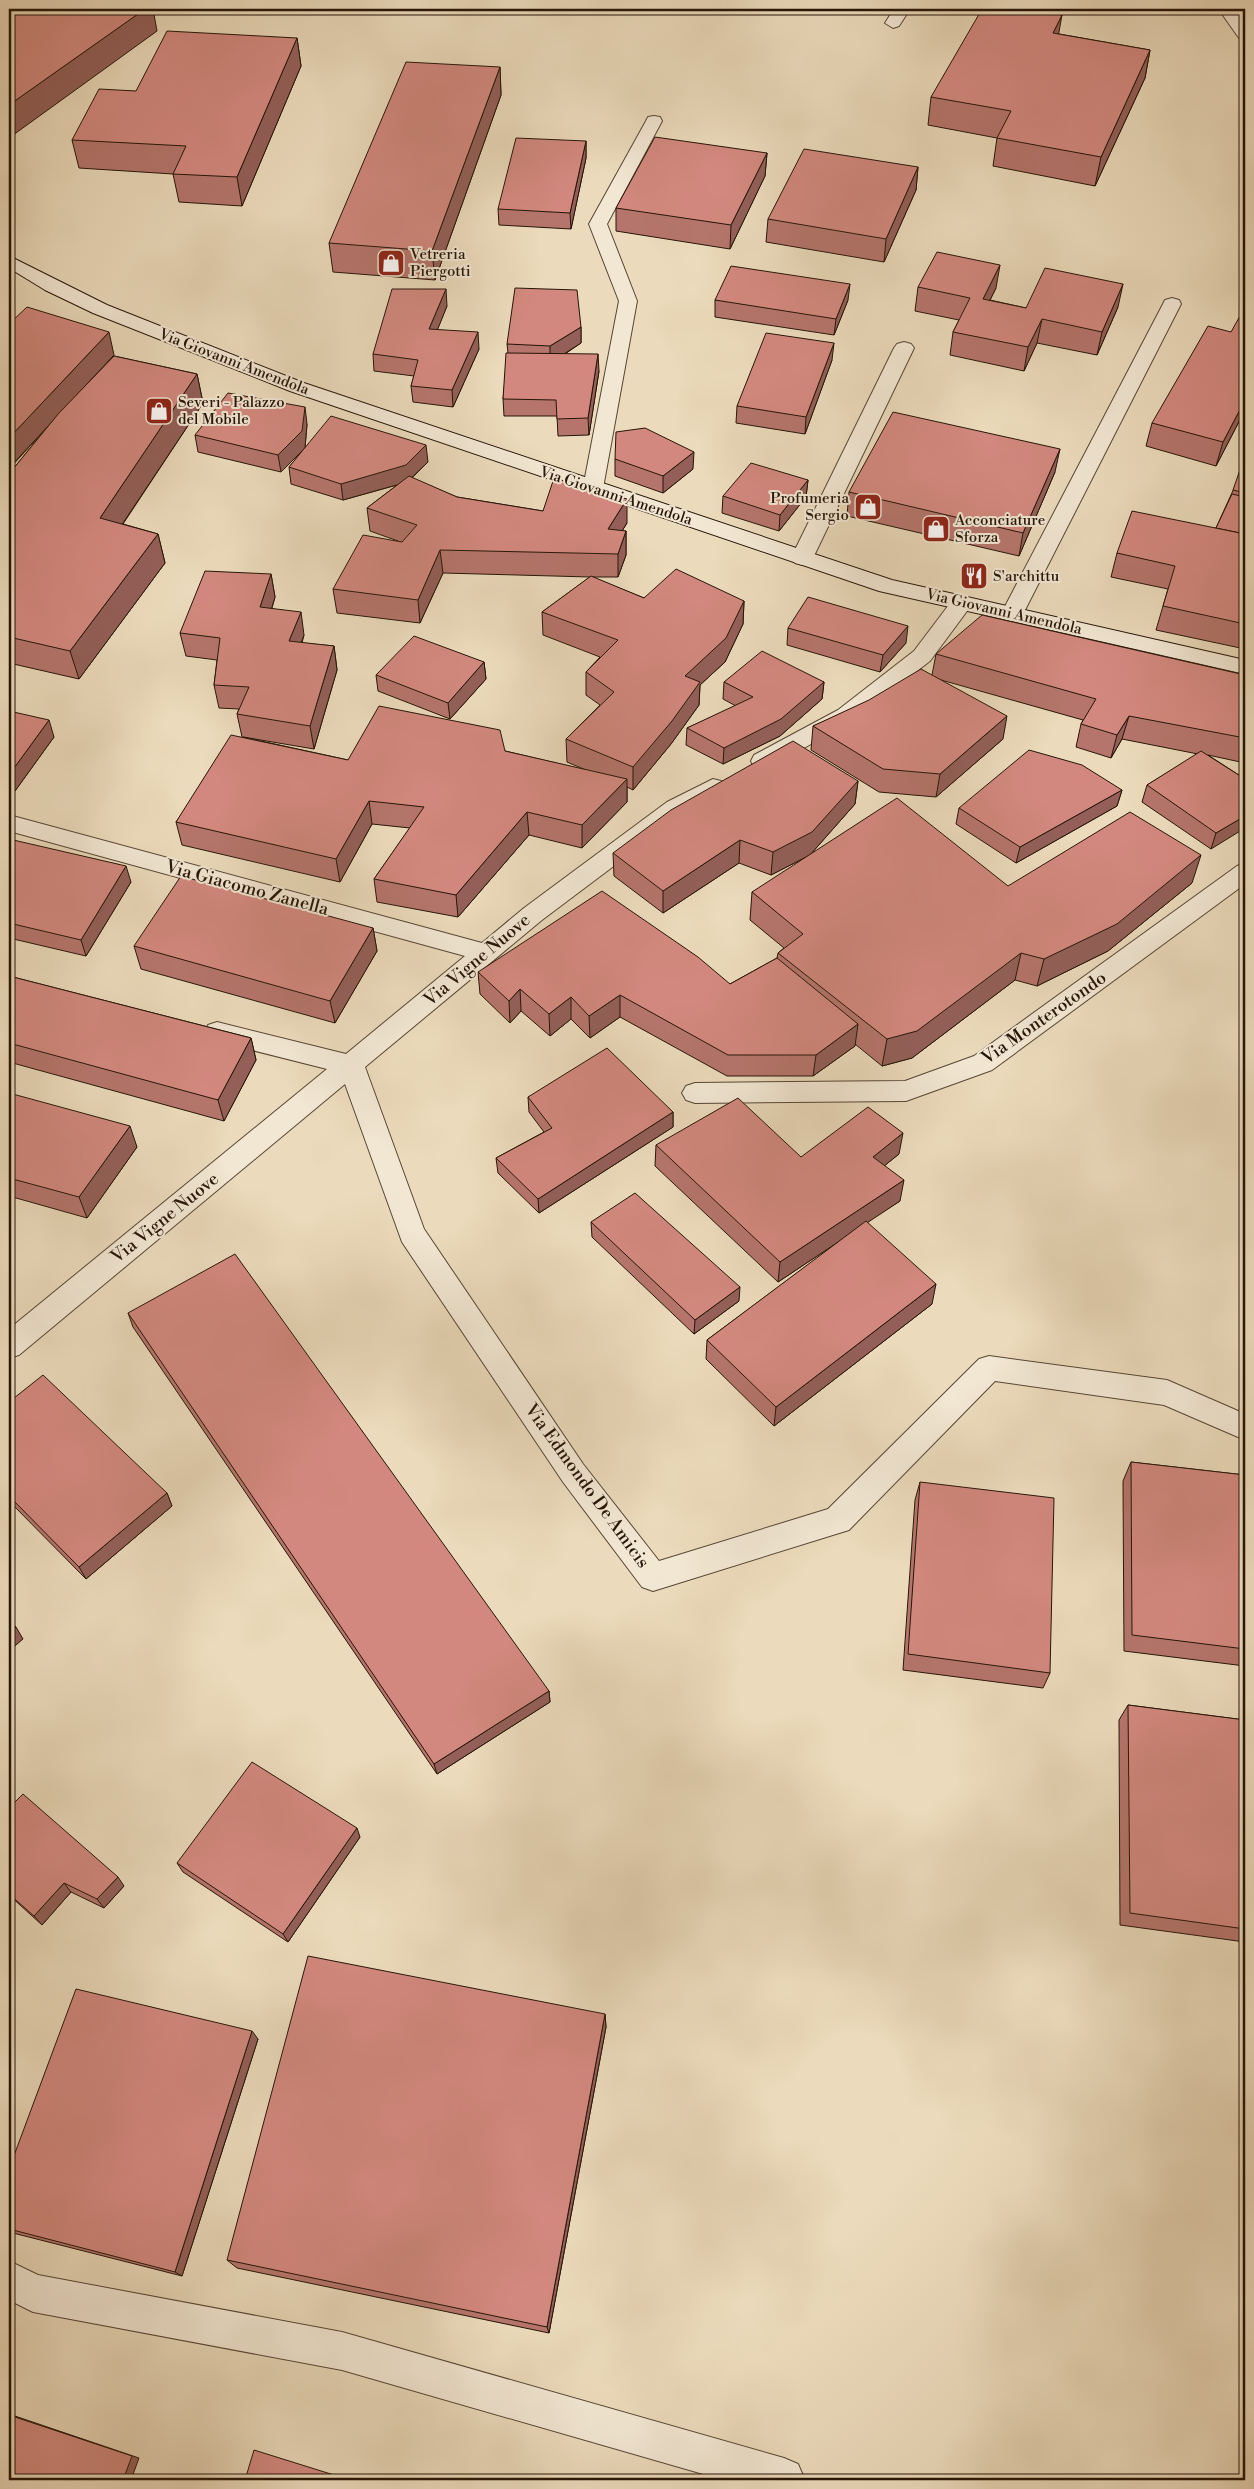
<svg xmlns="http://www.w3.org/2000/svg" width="1254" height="2489" viewBox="0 0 1254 2489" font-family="'Libre Bodoni',serif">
  <rect width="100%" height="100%" fill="#ebdabb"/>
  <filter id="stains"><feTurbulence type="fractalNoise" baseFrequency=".004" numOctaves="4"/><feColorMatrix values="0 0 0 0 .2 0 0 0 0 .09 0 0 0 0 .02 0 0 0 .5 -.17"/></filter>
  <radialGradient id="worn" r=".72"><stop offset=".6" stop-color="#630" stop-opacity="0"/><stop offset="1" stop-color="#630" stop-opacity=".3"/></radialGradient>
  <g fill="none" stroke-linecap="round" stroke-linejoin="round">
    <g stroke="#574635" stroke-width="2">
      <polygon id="service" points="1221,9 1242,9 1240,12 1221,14 1219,11"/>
    </g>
    <g stroke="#574635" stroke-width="2">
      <g id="minor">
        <polygon points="894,9 910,9 899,26 893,28 885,23"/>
        <polygon points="1230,9 1236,11 1245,24 1245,40 1239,38 1222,14"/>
        <polygon points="654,116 660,117 662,121 607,224 637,301 603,488 600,492 593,494 586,492 583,488 619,301 589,224 646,121 648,117"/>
        <polygon points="1172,298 1179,300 1181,304 1023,614 1020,619 1012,621 1004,619 1001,614 1163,304 1165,300"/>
        <polygon points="904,342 911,344 914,348 813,558 809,563 802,565 795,563 791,558 894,348 897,344"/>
        <polygon points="962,596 970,598 973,603 930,661 854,720 770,767 762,769 754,767 751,761 754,755 838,710 914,651 954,598"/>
        <polygon points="713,779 721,781 725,787 721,793 683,814 542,920 365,1067 424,1229 583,1464 659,1561 828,1509 979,1359 989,1356 1167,1380 1245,1414 1245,1440 1164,1405 995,1381 849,1530 653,1591 642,1587 563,1482 402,1242 345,1084 19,1355 9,1358 9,1329 327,1069 208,1039 204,1032 208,1025 217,1022 346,1054 465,956 9,831 9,815 482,943 524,908 667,802"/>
        <polygon points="1245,863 1245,884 992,1070 906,1101 695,1103 686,1100 682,1093 686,1086 695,1083 905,1081 974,1056 1237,866"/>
        <polygon points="9,2261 38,2275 342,2332 784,2458 798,2464 804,2478 803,2480 724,2480 342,2370 33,2312 9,2300"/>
      </g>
    </g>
    <g stroke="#261508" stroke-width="2">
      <polygon id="secondary" points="9,256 107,305 304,383 892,580 1245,660 1245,674 879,591 290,391 93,313 45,290 9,268"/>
    </g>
    <use href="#service" fill="#f2e7d3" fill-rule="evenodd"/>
    <use href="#minor" fill="#f2e7d3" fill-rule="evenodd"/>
    <use href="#secondary" fill="#f2e7d3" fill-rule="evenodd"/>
  </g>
  <g fill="#b5756c" stroke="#261508">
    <polygon points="1059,34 1150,50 1145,78 1095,186 993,166 997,138 928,125 931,97"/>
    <polygon points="297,38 301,66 242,206 179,202 173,174 79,168 72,140 136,91"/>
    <polygon points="500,67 501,95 435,280 333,272 329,243"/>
    <polygon points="586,141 586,158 571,229 499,225 498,209"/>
    <polygon points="767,153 765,176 730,249 616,231 616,208"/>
    <polygon points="918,167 916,190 884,262 766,242 768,219"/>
    <polygon points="918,287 996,288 990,300 1026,308 1118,307 1097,355 1037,343 1024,371 950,355 953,332 959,320 915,311"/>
    <polygon points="715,300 848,300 834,335 715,317"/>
    <polygon points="447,306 437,330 479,349 453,407 413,402 411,386 414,376 374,371 373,354"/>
    <polygon points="9,324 114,356 197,374 203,403 123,524 158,534 165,563 79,679 9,663 9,474 44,431 9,469"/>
    <polygon points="581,327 581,343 565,354 599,371 589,435 558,436 557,416 504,416 503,399 508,353 507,344"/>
    <polygon points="832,360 805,434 736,423 737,406"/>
    <polygon points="1245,410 1216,466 1146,446 1152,423"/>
    <polygon points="307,424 305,448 428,462 412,478 457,497 543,511 627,523 622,531 626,531 626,555 618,577 592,577 644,598 744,601 743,624 725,662 700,685 699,705 671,744 633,790 627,787 627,802 582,848 529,835 458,917 377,902 374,879 410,828 372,824 340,882 182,845 176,822 242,737 237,714 239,709 219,708 214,685 217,660 186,656 180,633 271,574 275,597 272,608 304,635 302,643 334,646 337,670 314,749 243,737 348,760 505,751 586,770 567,762 566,739 600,705 586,695 586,672 600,657 543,635 542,612 590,577 443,573 420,623 337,613 333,589 398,541 370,531 367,508 397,485 343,500 291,484 289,467 304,449 281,472 198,452 195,435"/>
    <polygon points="615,459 693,469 663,493 615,476"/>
    <polygon points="1245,464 1245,649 1156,630 1168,589 1111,577 1117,553 1216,528"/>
    <polygon points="1055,472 1019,556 847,516 849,492"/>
    <polygon points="808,480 806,497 779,531 722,513 723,496"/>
    <polygon points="788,628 906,643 880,672 787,645"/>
    <polygon points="936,654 1245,675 1245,763 1208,755 1245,779 1211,849 1142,802 1147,785 1198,754 1122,739 1111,758 1076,747 1081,724 1083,720 941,680 1003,739 936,797 879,792 811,750 813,726 932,675"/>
    <polygon points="484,662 486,679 450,719 378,691 376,675"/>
    <polygon points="724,682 824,682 822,699 780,736 723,764 686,745 687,728 736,706 723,699"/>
    <polygon points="9,711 54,737 15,791 9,790"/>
    <polygon points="858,781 855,804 810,855 771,875 739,863 663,913 614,876 613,853"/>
    <polygon points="1122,790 1117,806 1016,863 956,824 959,808"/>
    <polygon points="9,839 131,882 86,956 9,938"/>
    <polygon points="1192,883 1108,951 1037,986 1015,980 912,1058 882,1066 855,1044 855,1046 813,1076 727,1076 620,1017 590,1038 571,1019 550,1036 521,1011 510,1023 480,994 478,972 730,984 777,958 778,953 784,948 750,920 752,892"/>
    <polygon points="373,928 377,951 335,1023 141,969 134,946"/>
    <polygon points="9,976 251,1038 256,1060 224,1121 9,1062"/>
    <polygon points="9,1093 137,1147 87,1218 9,1196"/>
    <polygon points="528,1097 673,1112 673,1127 539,1213 498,1173 496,1158 544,1132 529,1112"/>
    <polygon points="656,1145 801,1157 899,1154 884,1166 900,1201 867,1222 932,1304 774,1426 706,1359 707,1340 847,1236 778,1282 655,1166"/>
    <polygon points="591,1222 739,1301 694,1334 592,1237"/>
    <polygon points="128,1313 549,1691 550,1702 437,1774 133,1327"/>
    <polygon points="9,1402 167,1493 172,1506 86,1579 9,1501"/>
    <polygon points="1131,1462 1245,1475 1245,1666 1124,1651 1123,1481"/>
    <polygon points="920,1482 1050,1673 1043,1688 903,1670 915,1500"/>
    <polygon points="1128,1705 1245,1720 1245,1942 1120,1925 1119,1720"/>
    <polygon points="9,1808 124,1886 104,1908 71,1892 42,1925 9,1895"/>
    <polygon points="360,1837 288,1942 183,1872 177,1863"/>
    <polygon points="605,2014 606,2027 549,2333 237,2268 227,2260"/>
    <polygon points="258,2039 182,2276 9,2232 9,2169"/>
    <polygon points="875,2477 889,2480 870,2480 870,2479"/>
  </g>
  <g fill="#935f58" stroke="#261508">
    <polygon points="145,9 153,9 157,31 9,138 9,105"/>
    <polygon points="1062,15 1057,43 1053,33"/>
    <polygon points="297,38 301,66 242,206 237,177"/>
    <polygon points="1150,50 1145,78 1095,186 1101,157"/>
    <polygon points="500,67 501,95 435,280 432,251"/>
    <polygon points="586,141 586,158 571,229 570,213"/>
    <polygon points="767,153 765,176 730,249 731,225"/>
    <polygon points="918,167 916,190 884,262 886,239"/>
    <polygon points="1000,265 996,288 979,322 983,299"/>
    <polygon points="850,284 848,300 834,335 836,319"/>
    <polygon points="1123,284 1118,307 1097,355 1102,332"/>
    <polygon points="446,289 447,306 431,346 429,329"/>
    <polygon points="1042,319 1037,343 1024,371 1028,347"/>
    <polygon points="581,327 581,343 550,363 550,346"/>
    <polygon points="109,332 114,355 9,468 9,438"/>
    <polygon points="478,332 479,349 453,407 452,390"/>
    <polygon points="834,343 832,360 805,434 806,417"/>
    <polygon points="598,354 599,371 589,435 588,418"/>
    <polygon points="197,374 203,403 107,547 100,518"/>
    <polygon points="1245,400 1245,410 1216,466 1223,442"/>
    <polygon points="305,407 307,424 305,448 281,472 278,455"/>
    <polygon points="426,445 428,462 407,482 343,500 341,484"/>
    <polygon points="1060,449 1055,472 1019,556 1023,533"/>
    <polygon points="694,452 693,469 663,493 663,476"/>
    <polygon points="808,480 806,497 779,531 780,515"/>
    <polygon points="627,499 627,523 608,553 608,529"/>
    <polygon points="626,531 626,555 618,577 618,554"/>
    <polygon points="158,534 165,563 79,679 70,651"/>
    <polygon points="440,550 443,573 420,623 418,600"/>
    <polygon points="271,574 275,597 265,630 260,607"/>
    <polygon points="744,601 743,624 725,662 700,685 699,705 671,744 633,790 633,767 685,676"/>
    <polygon points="301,612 304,635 293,665 289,641"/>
    <polygon points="908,626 906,643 880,672 883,655"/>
    <polygon points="334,646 337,670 314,749 310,726"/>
    <polygon points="484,662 486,679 450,719 448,703"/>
    <polygon points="824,682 822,699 780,736 723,764 724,748"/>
    <polygon points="1007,716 1003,739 936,797 940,774"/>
    <polygon points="1129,716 1122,739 1111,758 1117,735"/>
    <polygon points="49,720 54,737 15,791 9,775"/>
    <polygon points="627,779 627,802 582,848 582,825"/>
    <polygon points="858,781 855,804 810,855 771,875 773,852"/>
    <polygon points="1122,790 1117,806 1016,863 1020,847"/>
    <polygon points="369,801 372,824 340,882 336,859"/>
    <polygon points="527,812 529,835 458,917 456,895"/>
    <polygon points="1245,816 1245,828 1211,849 1216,833"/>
    <polygon points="740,840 739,863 663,913 663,891"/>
    <polygon points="1201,855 1192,883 1108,951 1037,986 1044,959"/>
    <polygon points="126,866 131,882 86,956 81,940"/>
    <polygon points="373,928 377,951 335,1023 330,1001"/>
    <polygon points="1021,953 1015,980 912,1058 882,1066 887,1039"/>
    <polygon points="520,989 521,1011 510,1023 509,1001"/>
    <polygon points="620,995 620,1017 590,1038 589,1016"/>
    <polygon points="571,997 571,1019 550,1036 549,1014"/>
    <polygon points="858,1024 855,1046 813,1076 816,1055"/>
    <polygon points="251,1038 256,1060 224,1121 218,1100"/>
    <polygon points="673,1112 673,1127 539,1213 538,1199"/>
    <polygon points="130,1126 137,1147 87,1218 79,1197"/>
    <polygon points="903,1133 899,1154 869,1178 873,1157"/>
    <polygon points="904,1180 900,1201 778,1282 780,1262"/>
    <polygon points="936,1284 932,1304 774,1426 776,1407"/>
    <polygon points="740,1287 739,1301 694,1334 695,1320"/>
    <polygon points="167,1493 172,1506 86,1579 79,1567"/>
    <polygon points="16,1627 23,1639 9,1651 9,1633"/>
    <polygon points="549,1691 550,1702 437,1774 434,1764"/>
    <polygon points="357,1828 360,1837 288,1942 283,1934"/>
    <polygon points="118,1877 124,1886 104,1908 97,1899"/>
    <polygon points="64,1883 71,1892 42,1925 34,1916"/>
    <polygon points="605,2014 606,2027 549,2333 547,2327"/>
    <polygon points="252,2031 258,2039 182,2276 175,2272"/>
    <polygon points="9,2414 139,2458 131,2480 123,2480 9,2415"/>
  </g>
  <g fill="#d2887e" stroke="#261508">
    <polygon points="9,9 145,9 9,105"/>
    <polygon points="982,9 1023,9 1062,15 1053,33 1150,50 1101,157 997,138 1011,111 931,97"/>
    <polygon points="167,31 297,38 237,177 173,174 186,146 72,140 99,89 136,91"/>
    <polygon points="406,62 500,67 432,251 329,243"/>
    <polygon points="655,137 767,153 731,225 616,208"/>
    <polygon points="516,138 586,141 570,213 498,209"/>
    <polygon points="804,149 918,167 886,239 768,219"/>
    <polygon points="937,252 1000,265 983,299 1026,308 1045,268 1123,284 1102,332 1042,319 1028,347 953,332 970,298 918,287"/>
    <polygon points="731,266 850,284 836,319 715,300"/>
    <polygon points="515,288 577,290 581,327 550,346 507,344"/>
    <polygon points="392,289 446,289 429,329 478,332 452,390 411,386 418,360 373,354"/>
    <polygon points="27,307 109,332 9,438 9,324"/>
    <polygon points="1245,307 1245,400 1223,442 1152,423 1208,326 1231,332"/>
    <polygon points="766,333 834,343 806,417 737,406"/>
    <polygon points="506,353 598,354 588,418 557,419 556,400 503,399"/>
    <polygon points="114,356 197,374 100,518 158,534 70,651 9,637 9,474 59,413"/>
    <polygon points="228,393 305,407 302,431 278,455 195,435"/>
    <polygon points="893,412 1060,449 1023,533 849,492"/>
    <polygon points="331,416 426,445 406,465 341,484 289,467"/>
    <polygon points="645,428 694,452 663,476 615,459 616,432"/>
    <polygon points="751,463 808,480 780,515 723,496"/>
    <polygon points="1242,464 1245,464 1245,493 1233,490"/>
    <polygon points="409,476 457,497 543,511 554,478 627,499 608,529 626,531 618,554 440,550 418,600 333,589 363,535 402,542 417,525 367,508"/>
    <polygon points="1232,494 1245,497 1245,534 1216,528"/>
    <polygon points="1132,511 1245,534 1245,624 1163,606 1175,566 1117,553"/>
    <polygon points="676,569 744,601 726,638 685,676 700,682 672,721 633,767 566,739 614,692 586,672 618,640 542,612 591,576 644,598"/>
    <polygon points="205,571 271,574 260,607 301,612 289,641 334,646 310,726 237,714 249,687 214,685 220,638 180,633"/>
    <polygon points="808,597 908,626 883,655 788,628"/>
    <polygon points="982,615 1245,675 1245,738 1129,716 1117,735 1081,724 1096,699 936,654"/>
    <polygon points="414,636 484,662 448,703 376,675"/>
    <polygon points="762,651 824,682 781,719 724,748 687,728 753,697 724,682"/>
    <polygon points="921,669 1007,716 940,774 883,769 813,726 869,700"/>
    <polygon points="379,706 500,730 505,751 627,779 582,825 527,812 456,895 374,879 424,807 369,801 336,859 176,822 231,735 348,760"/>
    <polygon points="9,711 49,720 9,775"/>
    <polygon points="793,741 858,781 812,832 773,852 740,840 663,891 613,853 671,810"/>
    <polygon points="1029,750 1082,765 1122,790 1020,847 959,808"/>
    <polygon points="1201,751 1245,779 1245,816 1216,833 1147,785"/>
    <polygon points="897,798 1008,886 1130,812 1201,855 1117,924 1044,959 1021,953 917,1031 887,1039 778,953 803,934 752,892"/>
    <polygon points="9,839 126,866 81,940 9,923"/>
    <polygon points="181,876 373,928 330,1001 134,946"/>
    <polygon points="602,891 698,957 730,984 777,958 858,1024 816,1055 728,1055 620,995 589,1016 571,997 549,1014 520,989 509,1001 478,972"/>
    <polygon points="9,976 251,1038 218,1100 9,1043"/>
    <polygon points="607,1048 673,1112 538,1199 496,1158 552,1128 528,1097"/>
    <polygon points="9,1093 130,1126 79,1197 9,1178"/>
    <polygon points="738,1098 801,1157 868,1107 903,1133 873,1157 904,1180 780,1262 656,1145"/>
    <polygon points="635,1193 740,1287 695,1320 591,1222"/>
    <polygon points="866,1221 936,1284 776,1407 707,1340"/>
    <polygon points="235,1254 549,1691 434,1764 128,1313"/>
    <polygon points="43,1375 167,1493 79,1567 9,1496 9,1402"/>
    <polygon points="1131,1462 1245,1475 1245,1649 1132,1635"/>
    <polygon points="920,1482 1054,1498 1050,1673 908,1654"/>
    <polygon points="9,1619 16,1627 9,1633"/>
    <polygon points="1128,1705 1245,1720 1245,1929 1130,1913"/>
    <polygon points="252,1762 357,1828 283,1934 177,1863"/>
    <polygon points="23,1794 118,1877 97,1899 64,1883 34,1916 9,1894 9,1808"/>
    <polygon points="308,1956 605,2014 547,2327 227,2260"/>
    <polygon points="76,1989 252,2031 175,2272 9,2229 9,2169"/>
    <polygon points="9,2415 132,2456 123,2480 9,2480"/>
    <polygon points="254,2450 350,2480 245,2480"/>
    <polygon points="875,2477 889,2480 875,2480"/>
  </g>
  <defs>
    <g id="shop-square" transform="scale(1.4375)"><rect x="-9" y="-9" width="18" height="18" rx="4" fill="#8f2418" stroke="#f2e7d3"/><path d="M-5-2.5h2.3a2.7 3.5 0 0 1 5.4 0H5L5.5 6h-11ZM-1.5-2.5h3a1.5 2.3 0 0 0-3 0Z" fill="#fff"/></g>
    <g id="restaurant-square" transform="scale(1.4375)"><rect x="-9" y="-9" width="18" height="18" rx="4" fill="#8f2418" stroke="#f2e7d3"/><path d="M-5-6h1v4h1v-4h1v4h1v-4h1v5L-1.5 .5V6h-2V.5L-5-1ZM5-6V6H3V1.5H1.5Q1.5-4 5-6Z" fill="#fff"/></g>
  </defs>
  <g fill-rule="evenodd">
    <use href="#shop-square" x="391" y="263"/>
    <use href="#shop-square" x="159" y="411"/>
    <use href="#shop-square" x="868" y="507"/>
    <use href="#shop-square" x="936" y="529"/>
    <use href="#restaurant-square" x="974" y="576"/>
  </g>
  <g text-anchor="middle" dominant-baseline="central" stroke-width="4" stroke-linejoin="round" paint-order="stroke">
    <g font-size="15" fill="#261508" stroke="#f2e7d3" text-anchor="start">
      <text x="410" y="254">Vetreria<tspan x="410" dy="17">Piergotti</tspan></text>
      <text x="178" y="402">Severi - Palazzo<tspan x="178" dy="17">del Mobile</tspan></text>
      <text x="849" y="498" text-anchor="end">Profumeria<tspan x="849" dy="17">Sergio</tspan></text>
      <text x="955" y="520">Acconciature<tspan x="955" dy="17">Sforza</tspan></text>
      <text x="993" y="576">S'archittu</text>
    </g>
    <g font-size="15" fill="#261508" stroke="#f2e7d3">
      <text transform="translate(234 362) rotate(21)">Via Giovanni Amendola</text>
      <text transform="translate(616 496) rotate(18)">Via Giovanni Amendola</text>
      <text transform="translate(1004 612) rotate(13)">Via Giovanni Amendola</text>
    </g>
    <g font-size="18" fill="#261508" stroke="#f2e7d3">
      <text transform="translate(247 888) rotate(15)">Via Giacomo Zanella</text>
      <text transform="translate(477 960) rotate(-40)">Via Vigne Nuove</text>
      <text transform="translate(1044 1018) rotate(-35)">Via Monterotondo</text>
      <text transform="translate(165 1218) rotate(-39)">Via Vigne Nuove</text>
      <text transform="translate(587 1486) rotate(54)">Via Edmondo De Amicis</text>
    </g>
  </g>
  <rect width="1254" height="2489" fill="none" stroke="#ebdabb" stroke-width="30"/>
  <rect x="10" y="10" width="1234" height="2469" fill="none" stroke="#261508" stroke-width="2.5"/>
  <rect x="15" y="15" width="1224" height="2459" fill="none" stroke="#261508"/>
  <rect width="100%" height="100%" filter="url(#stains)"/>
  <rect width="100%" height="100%" fill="url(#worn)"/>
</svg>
